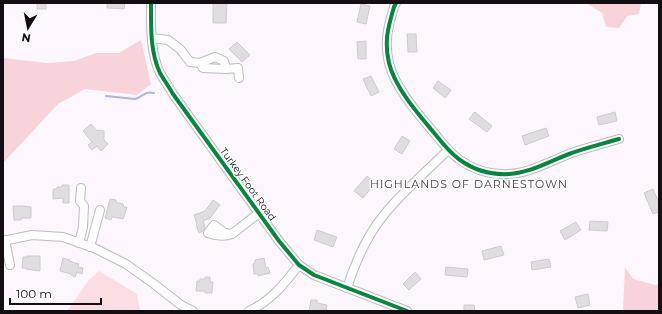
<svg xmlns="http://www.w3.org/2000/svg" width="662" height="314" viewBox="0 0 662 314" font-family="Montserrat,sans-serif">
  <rect width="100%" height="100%" fill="#fcf7fc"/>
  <polygon fill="#fbdde3" points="99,271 137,294 140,311 65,311 68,310 88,281"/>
  <g fill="#f8d3da">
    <polygon points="586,3 641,3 639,14 627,16 619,28 606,27 602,13"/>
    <polygon points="141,40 151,84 137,95 85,89 58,104 3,163 3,58 47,63 74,61 96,53 119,53"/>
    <polygon points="625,267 633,279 655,285 659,284 659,311 623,311"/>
  </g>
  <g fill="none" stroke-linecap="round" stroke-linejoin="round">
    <path stroke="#b2b0ed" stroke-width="2" d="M 106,96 L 135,99 C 144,96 144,91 154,93"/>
  </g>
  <g fill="#e0dde1" stroke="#cecbcf">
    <rect x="37" y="3" width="9" height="6"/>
    <polygon points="107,3 125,3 124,9 107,8"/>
    <polygon points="213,3 227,3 226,23 213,23"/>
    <polygon points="361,4 370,6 366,24 357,22"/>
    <polygon points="407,34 416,34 417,52 408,52"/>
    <polygon points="366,41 366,59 358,59 357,42"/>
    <polygon points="237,42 250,55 242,62 229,49"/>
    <polygon points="371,76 379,92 371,96 363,79"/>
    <polygon points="438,81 451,90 445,98 433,88"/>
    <polygon points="475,112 492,126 487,132 469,119"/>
    <polygon points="615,112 617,121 599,125 597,117"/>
    <polygon points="91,124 97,131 98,130 104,131 104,140 108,144 101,151 97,146 92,150 88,145 92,142 83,131"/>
    <polygon points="546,128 549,136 525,145 522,136"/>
    <polygon points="402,136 410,141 402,154 394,149"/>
    <polygon points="367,176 375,183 363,198 354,191"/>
    <polygon points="62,185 69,185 69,203 63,203 63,198 53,199 53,189 57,189 57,187 62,187"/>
    <polygon points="653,189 659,203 659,212 653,214 644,193"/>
    <polygon points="110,199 116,200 116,202 123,204 124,207 127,207 123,219 113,217 112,217 111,220 105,218"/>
    <polygon points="213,200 220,205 210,218 203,221 205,227 203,231 199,233 196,225 197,224 194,215 205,211"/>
    <polygon points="13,206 23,206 31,207 31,218 21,218 21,220 14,220"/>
    <polygon points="590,221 608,222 607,231 589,230"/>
    <polygon points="576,222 581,230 565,240 560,231"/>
    <polygon points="317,230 337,237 333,247 314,240"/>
    <polygon points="501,246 504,255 484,260 482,251"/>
    <polygon points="27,256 40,256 40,271 26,269 26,268 22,268 23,257 27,257"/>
    <polygon points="63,258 70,260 69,261 79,264 78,267 83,268 82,274 77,272 75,277 71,275 71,274 60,271"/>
    <polygon points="264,258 266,268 268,267 270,273 258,276 258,274 254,274 253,264 255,263 255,260"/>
    <polygon points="549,259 551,267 532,270 531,262"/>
    <polygon points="446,267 468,269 467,277 445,275"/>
    <polygon points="415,272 421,279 409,290 403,284"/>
    <polygon points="205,277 210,277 210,282 213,282 212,293 205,293 205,291 196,291 197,281 200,281 200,279 205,279"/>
    <polygon points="588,294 590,305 578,308 575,297"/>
    <polygon points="311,300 317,300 317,303 327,305 326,311 309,311"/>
    <polygon points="464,305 474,305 475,311 464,311"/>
  </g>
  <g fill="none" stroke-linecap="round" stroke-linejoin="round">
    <g stroke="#bebabe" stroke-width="10">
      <g id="minor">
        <path d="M 151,3 C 151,26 150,52 160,73 C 164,80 169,87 173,94 L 279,241 L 299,265 L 314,275 L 407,311"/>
        <path d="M 396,3 L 394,7 C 388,27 384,42 389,63 C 395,88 419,115 435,134 C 443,144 450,153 460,160 C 474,170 492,175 509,174 C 530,173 550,161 569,154 C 585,148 602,144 619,139"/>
        <polyline points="152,38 168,40 180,49 190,62 200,63 215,57 224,61 226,69 238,68 239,78"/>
        <polyline points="200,63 203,68 226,69"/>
        <path d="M 232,234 C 224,237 216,236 208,233 L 214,225 L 225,233 L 232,234 L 259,213"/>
        <polyline points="5,240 10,265"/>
        <polyline points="3,241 32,235 63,237 94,248 126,264 154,284 181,305 193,311"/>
        <polyline points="79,243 83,227 84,206 80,201 81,188"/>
        <polyline points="90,247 100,210"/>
        <path d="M 347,288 C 355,263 366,237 383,216 C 402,192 426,172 448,150"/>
        <path d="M 249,311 C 271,301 285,283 299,265"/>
      </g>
    </g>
    <use href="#minor" stroke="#fffeff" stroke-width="8"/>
    <g stroke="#fff" stroke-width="6">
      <g id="cycleway">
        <path d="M 151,3 C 151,26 150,52 160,73 C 164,80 169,87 173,94 L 279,241 L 299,265 L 314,275 L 407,311"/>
        <path d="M 396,3 L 394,7 C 388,27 384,42 389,63 C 395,88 419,115 435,134 C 443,144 450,153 460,160 C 474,170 492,175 509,174 C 530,173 550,161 569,154 C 585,148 602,144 619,139"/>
      </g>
    </g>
    <use href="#cycleway" stroke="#00873e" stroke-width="4"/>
  </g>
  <g text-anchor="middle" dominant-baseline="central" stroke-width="3" stroke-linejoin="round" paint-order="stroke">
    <g font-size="10" fill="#120e12" stroke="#fff">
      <text transform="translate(248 184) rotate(54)">Turkey Foot Road</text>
    </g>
    <g font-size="11" letter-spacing="1" fill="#403840" stroke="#fff">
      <text x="469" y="184">HIGHLANDS OF DARNESTOWN</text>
    </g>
  </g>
  <rect width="662" height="314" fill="none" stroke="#120e12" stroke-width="8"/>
  <g transform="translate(28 28) rotate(190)" stroke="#ffffff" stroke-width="3" paint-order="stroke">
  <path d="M0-3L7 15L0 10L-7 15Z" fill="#120e12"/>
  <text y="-6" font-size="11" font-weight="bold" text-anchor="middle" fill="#120e12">N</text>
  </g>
  <path d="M10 298v6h91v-6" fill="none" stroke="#120e12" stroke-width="2"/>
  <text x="16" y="298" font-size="12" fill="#120e12" stroke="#ffffff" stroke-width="3" paint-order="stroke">100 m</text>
</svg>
